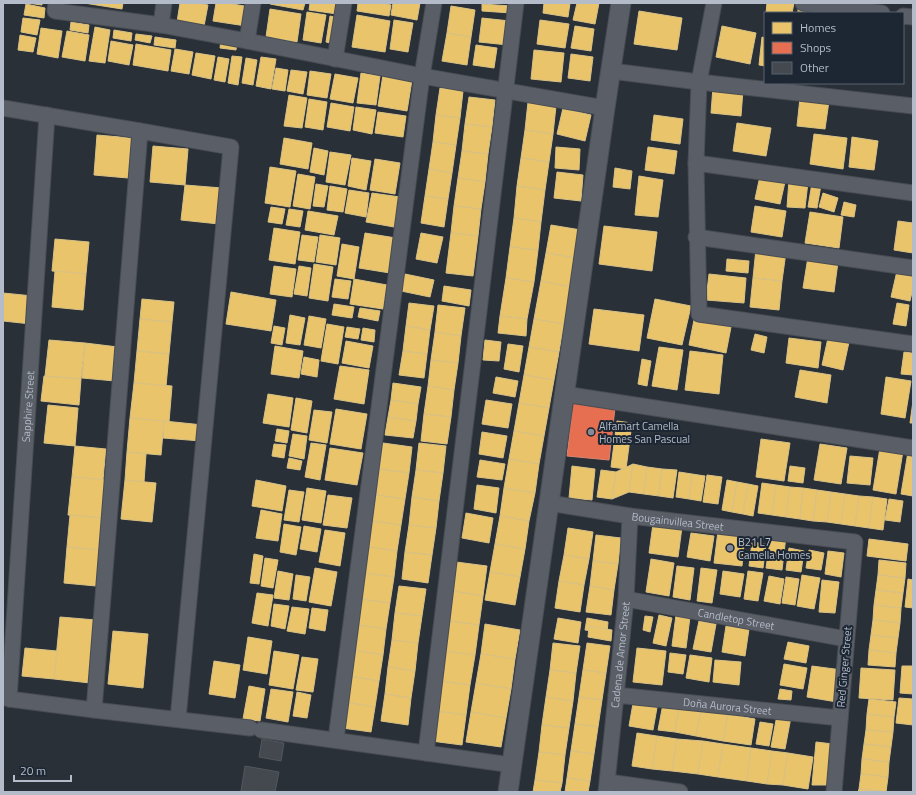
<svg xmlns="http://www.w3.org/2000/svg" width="916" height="795" viewBox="0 0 916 795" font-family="'Titillium Web',sans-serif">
  <rect width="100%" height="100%" fill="#2a3038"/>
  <g fill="#e9c46a" stroke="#d9c286">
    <polygon points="28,3 42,3 42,5"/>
    <polygon points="84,3 123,3 122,9"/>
    <polygon points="180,3 197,3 208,5 204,26 177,22"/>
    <polygon points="216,3 227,3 250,7 246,26 213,21"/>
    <polygon points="270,3 305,3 303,10 270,4"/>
    <polygon points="310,3 339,3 337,14 309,10"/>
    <polygon points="358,3 381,3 391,5 389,16 357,11"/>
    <polygon points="393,3 420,3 417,20 391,15"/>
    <polygon points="544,3 570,3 568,17 543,13"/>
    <polygon points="577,3 599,3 595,24 573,20"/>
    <polygon points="767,3 794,3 792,13 766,13"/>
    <polygon points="26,4 45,8 44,18 24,15"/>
    <polygon points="482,4 511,6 511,13 482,11"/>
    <polygon points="798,4 816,6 816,13 798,13"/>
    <polygon points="451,6 475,10 471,37 447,33"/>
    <polygon points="270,9 301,14 297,42 266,37"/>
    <polygon points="639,11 682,18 677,50 634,44"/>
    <polygon points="307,12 326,15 321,43 303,40"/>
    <polygon points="357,15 390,21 385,52 352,47"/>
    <polygon points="330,16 338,18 334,44 326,42"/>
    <polygon points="23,18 40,20 37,35 21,32"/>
    <polygon points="482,18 510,21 508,45 479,42"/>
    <polygon points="394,20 413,23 408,52 390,49"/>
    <polygon points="540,20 569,24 565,48 537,44"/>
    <polygon points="71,22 89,25 88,33 70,30"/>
    <polygon points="575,26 594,29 591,51 571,48"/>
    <polygon points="722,26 756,33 750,64 716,57"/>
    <polygon points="95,27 110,30 105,63 89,61"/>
    <polygon points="41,28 62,31 58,58 37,54"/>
    <polygon points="114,30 132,33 131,41 113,38"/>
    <polygon points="67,31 89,35 85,61 62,57"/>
    <polygon points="447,33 471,37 467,65 442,61"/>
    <polygon points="136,34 152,36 150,43 135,40"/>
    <polygon points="20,35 36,38 33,52 18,50"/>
    <polygon points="155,37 176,40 175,48 154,45"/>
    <polygon points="762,37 765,38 765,66 759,65"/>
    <polygon points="221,40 237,42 236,50 220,48"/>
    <polygon points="111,41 133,45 129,65 108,61"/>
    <polygon points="136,44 171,50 168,71 133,65"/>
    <polygon points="476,45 497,48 494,68 473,65"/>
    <polygon points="175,49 193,52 189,74 171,71"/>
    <polygon points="534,50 564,53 561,82 531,79"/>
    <polygon points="196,53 215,56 211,79 192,75"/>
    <polygon points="571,54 593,57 590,81 568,78"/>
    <polygon points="232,56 242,57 238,85 228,83"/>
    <polygon points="218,57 229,59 225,82 214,80"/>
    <polygon points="261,57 276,59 271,89 256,86"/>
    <polygon points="246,58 257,60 253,85 242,83"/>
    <polygon points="276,68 288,70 285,91 272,89"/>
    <polygon points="291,70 307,72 303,94 287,91"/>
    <polygon points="310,71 331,74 327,98 307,95"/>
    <polygon points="361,73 380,76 376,105 357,103"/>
    <polygon points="335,74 358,78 353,103 330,99"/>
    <polygon points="383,75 412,80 407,111 378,106"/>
    <polygon points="713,87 743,90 741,116 711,113"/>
    <polygon points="440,88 463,91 460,118 436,115"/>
    <polygon points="289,95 307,98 302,128 284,126"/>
    <polygon points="469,97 495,100 492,127 465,124"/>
    <polygon points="800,98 829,101 825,129 797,126"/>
    <polygon points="309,99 327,102 323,130 305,127"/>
    <polygon points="528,102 556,106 553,134 525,130"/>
    <polygon points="331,103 354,107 350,131 327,127"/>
    <polygon points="356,107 376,110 372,134 353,130"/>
    <polygon points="563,108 591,115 585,141 557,134"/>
    <polygon points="378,112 406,116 403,137 375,133"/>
    <polygon points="436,115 460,118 456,145 433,142"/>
    <polygon points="654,115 683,119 680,144 651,140"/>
    <polygon points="737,123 771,128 766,156 733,151"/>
    <polygon points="465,124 492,127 488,154 462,151"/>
    <polygon points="525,130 553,134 549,162 521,158"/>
    <polygon points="814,134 847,138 843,169 810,164"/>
    <polygon points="97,135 132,138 128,178 94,175"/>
    <polygon points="852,137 878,141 874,170 849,167"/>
    <polygon points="284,138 312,143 308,169 280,164"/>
    <polygon points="433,142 456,145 452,173 429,169"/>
    <polygon points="153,146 188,149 185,185 150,182"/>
    <polygon points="556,147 580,149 579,170 555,168"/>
    <polygon points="648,147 677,151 674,174 645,170"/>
    <polygon points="314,148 328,151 324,175 310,172"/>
    <polygon points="462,151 488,154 485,182 458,178"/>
    <polygon points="330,152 351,155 345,185 326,182"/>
    <polygon points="352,158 371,161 366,190 348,186"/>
    <polygon points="521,158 549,162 545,190 517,186"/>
    <polygon points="375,159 400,163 395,194 370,190"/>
    <polygon points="270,167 296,171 290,207 265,203"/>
    <polygon points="615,168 632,171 630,189 613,187"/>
    <polygon points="429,169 452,173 448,199 425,196"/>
    <polygon points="557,172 583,175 581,201 554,198"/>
    <polygon points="298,174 315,177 310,209 293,206"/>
    <polygon points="639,176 663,180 658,217 635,215"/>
    <polygon points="760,176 785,182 780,204 755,199"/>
    <polygon points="458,178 485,182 481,209 454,206"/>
    <polygon points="789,180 808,182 805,208 787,207"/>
    <polygon points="812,183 821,185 817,208 808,207"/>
    <polygon points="316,184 328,186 324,207 313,206"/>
    <polygon points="185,185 222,188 219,224 181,220"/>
    <polygon points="330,186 347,189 343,212 327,210"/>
    <polygon points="517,186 545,190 541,222 514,218"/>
    <polygon points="349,190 369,193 366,217 345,213"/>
    <polygon points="372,193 400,197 394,227 366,222"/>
    <polygon points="823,193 838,198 834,212 819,207"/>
    <polygon points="425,196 448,199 444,227 421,223"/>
    <polygon points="844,202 856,205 854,217 841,215"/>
    <polygon points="454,206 481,209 478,236 451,233"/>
    <polygon points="755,206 786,211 782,237 751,232"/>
    <polygon points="271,207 285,209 282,224 268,222"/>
    <polygon points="289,209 303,211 300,227 286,225"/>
    <polygon points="308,211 338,216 334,235 305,230"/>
    <polygon points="810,212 843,217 839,248 805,243"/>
    <polygon points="514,218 541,222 538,250 510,247"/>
    <polygon points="898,221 913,223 913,253 894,250"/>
    <polygon points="551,225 581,230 576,258 546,253"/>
    <polygon points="604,226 657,232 652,271 599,264"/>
    <polygon points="274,228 300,232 295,264 269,260"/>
    <polygon points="365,233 396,238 390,273 359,268"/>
    <polygon points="421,233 443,237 437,263 416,259"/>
    <polygon points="451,233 478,236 473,276 446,273"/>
    <polygon points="302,235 318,237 314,262 298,260"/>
    <polygon points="320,235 340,238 336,265 316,262"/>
    <polygon points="55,239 89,242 86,274 52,271"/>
    <polygon points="342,244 359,247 354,279 337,276"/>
    <polygon points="510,247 538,250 534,282 506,278"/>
    <polygon points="756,249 786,252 782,281 753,278"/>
    <polygon points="546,253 576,258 571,287 541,281"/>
    <polygon points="808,257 838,262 834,292 803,288"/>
    <polygon points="727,259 749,261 748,273 726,271"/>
    <polygon points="314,264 333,267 328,301 309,298"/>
    <polygon points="274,266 296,269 292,297 270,294"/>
    <polygon points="299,266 311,268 307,296 294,294"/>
    <polygon points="55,271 86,274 83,310 52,307"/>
    <polygon points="897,271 913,274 913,288 910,301 891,297"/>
    <polygon points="405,274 434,280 430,297 401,291"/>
    <polygon points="709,274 746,278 744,303 706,300"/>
    <polygon points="506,278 534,282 527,319 500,316"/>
    <polygon points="753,278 782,281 779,310 750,307"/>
    <polygon points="335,279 351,281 348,299 332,297"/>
    <polygon points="354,279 387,285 383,309 350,304"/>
    <polygon points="541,281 571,287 564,324 534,319"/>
    <polygon points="444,286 471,290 469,306 442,301"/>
    <polygon points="231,292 276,300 271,331 226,324"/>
    <polygon points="3,293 33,296 31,324 3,321"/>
    <polygon points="142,299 174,302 172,322 140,319"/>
    <polygon points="655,299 691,306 682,345 647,338"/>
    <polygon points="409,303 434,306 430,330 406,326"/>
    <polygon points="897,303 909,305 906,326 893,324"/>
    <polygon points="334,304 354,307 352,318 332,315"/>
    <polygon points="438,305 465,308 461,336 435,332"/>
    <polygon points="360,308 380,311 378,321 358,317"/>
    <polygon points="594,309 644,315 639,351 589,344"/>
    <polygon points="290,315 305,318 300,345 286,343"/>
    <polygon points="309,316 326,319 321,348 304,345"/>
    <polygon points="500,316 527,319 526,336 498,333"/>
    <polygon points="140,319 172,322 169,354 137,351"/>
    <polygon points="534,319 564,324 559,352 529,347"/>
    <polygon points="694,320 731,327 726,353 689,345"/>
    <polygon points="327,324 344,327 338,364 321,361"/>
    <polygon points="274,326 285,328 282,345 271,343"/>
    <polygon points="406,326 430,330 427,354 403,351"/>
    <polygon points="347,327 360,329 358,339 345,337"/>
    <polygon points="363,328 375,330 374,342 361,340"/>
    <polygon points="435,332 461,336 458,363 431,360"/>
    <polygon points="755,334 767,337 764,353 751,350"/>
    <polygon points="789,338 821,342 818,368 786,363"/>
    <polygon points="828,338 849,342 843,370 822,365"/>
    <polygon points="49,340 85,343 81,379 45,376"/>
    <polygon points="485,340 501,342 499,361 483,360"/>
    <polygon points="346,341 373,346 369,368 342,363"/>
    <polygon points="85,343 118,347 115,381 82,378"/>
    <polygon points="508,344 523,346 519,372 504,369"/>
    <polygon points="275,346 303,351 299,378 271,374"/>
    <polygon points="529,347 559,352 554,380 524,375"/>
    <polygon points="659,347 683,350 677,390 652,386"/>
    <polygon points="137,351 169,354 166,386 134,383"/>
    <polygon points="403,351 427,354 424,378 399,375"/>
    <polygon points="690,351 723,355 719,394 685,390"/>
    <polygon points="904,352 913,353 913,375 901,374"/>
    <polygon points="304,357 319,360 317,377 301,374"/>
    <polygon points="642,359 651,361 647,386 638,384"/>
    <polygon points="431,360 458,363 454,390 428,386"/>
    <polygon points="340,366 369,370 364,404 334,399"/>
    <polygon points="800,370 831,375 827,403 795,397"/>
    <polygon points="524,375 554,380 549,408 519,403"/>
    <polygon points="44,376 81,379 79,405 41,401"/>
    <polygon points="496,377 518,381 515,397 493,393"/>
    <polygon points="886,377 911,381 905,418 881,414"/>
    <polygon points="134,383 172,386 169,422 130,418"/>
    <polygon points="393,383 421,387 418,404 391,400"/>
    <polygon points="428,386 454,390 451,417 424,414"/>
    <polygon points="268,394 293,398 289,427 263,423"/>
    <polygon points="296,398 312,401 307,433 291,430"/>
    <polygon points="391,400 418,404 416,421 388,417"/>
    <polygon points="486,400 512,404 508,428 482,424"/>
    <polygon points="913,401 913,423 910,423"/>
    <polygon points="519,403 549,408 544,436 514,431"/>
    <polygon points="48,405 78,408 75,446 44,443"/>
    <polygon points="336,409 367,414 361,449 330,444"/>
    <polygon points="314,410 332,412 327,443 309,440"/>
    <polygon points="424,414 451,417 447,444 421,441"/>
    <polygon points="388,417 416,421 413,438 385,435"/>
    <polygon points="130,418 164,421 161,455 127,452"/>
    <polygon points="164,421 203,425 201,441 163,438"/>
    <polygon points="617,421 632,423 626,469 611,467"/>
    <polygon points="277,429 289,431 287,443 275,441"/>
    <polygon points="514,431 544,436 539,464 509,459"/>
    <polygon points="482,432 507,436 503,458 479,454"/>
    <polygon points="293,434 307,436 304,459 289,456"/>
    <polygon points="761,439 790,443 784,481 756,477"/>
    <polygon points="311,443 326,445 320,480 305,477"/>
    <polygon points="383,443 412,447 409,473 379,469"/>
    <polygon points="419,443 446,446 443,473 416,470"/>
    <polygon points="274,444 286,445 284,458 272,456"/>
    <polygon points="820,444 847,448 841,484 814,480"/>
    <polygon points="75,446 106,449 103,480 72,477"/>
    <polygon points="330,448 363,453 357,485 325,480"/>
    <polygon points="880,448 903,451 896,494 873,490"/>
    <polygon points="127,452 146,454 144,482 125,480"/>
    <polygon points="908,452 913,453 913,496 901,494"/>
    <polygon points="850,456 873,458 870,485 847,483"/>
    <polygon points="289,458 302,461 300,470 287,468"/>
    <polygon points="509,459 539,464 535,493 504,488"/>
    <polygon points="480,460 505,464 502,480 477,477"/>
    <polygon points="633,464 629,492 612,499 616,472"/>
    <polygon points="633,464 647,467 644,494 629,492"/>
    <polygon points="572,466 595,469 592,500 569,498"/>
    <polygon points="790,466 805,468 803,483 788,481"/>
    <polygon points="647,467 662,469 659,496 644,494"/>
    <polygon points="379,469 409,473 405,499 376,495"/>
    <polygon points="662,469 677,470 673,498 659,496"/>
    <polygon points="416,470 443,473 439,501 412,497"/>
    <polygon points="601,470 616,472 612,499 597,497"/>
    <polygon points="679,472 692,474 689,499 676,497"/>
    <polygon points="692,474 705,476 701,501 689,499"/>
    <polygon points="707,475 722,477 718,504 703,502"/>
    <polygon points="72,477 107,480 103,518 68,515"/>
    <polygon points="125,480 156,483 152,522 121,519"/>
    <polygon points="256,480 286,486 282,511 252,506"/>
    <polygon points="727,480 737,482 732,512 722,510"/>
    <polygon points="737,482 748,484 743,514 732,512"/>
    <polygon points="762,483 776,485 772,515 758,513"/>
    <polygon points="748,484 758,486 753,516 743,514"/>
    <polygon points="477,485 499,488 496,513 474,509"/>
    <polygon points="776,485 790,487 786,517 772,515"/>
    <polygon points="790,487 803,488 800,519 786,517"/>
    <polygon points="307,488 326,491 321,523 302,520"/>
    <polygon points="504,488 535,493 529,521 500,516"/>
    <polygon points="803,488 817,490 813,521 800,519"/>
    <polygon points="289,490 304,492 299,522 284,520"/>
    <polygon points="817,490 831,492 827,522 813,521"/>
    <polygon points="831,492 845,494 841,524 827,522"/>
    <polygon points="845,494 859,496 855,526 841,524"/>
    <polygon points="328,495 352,498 347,528 323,525"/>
    <polygon points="376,495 405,499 401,525 372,521"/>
    <polygon points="859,496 873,497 869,528 855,526"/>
    <polygon points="412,497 439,501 436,528 409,525"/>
    <polygon points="873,497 887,499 883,530 869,528"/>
    <polygon points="889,499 903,501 900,522 885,520"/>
    <polygon points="261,510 282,514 278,541 256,538"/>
    <polygon points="466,513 493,518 489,543 462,538"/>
    <polygon points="70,515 103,518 100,550 67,547"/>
    <polygon points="500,516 529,521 525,549 495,544"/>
    <polygon points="372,521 401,525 397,551 368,547"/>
    <polygon points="284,524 301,527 296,555 280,552"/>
    <polygon points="653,524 682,527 678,557 649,553"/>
    <polygon points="409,525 436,528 432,555 405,552"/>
    <polygon points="304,526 321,529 317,552 300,549"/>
    <polygon points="568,528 593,532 589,559 564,555"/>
    <polygon points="325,530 345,533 340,566 319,562"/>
    <polygon points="718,531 745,534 742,566 714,563"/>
    <polygon points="691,533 714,536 710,561 687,557"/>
    <polygon points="771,534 786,536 782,570 766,568"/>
    <polygon points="596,535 621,538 618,564 593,561"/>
    <polygon points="869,539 908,544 906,561 867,556"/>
    <polygon points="752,542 766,544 763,568 749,566"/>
    <polygon points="495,544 525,549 520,577 490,572"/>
    <polygon points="67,547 100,550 96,586 64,583"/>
    <polygon points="368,547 397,551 394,577 364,573"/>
    <polygon points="789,548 804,551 801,572 786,570"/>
    <polygon points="809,550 824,553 821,570 806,568"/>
    <polygon points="828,551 844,553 841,577 825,574"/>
    <polygon points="405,552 432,555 428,583 402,579"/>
    <polygon points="254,554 263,556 259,584 250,583"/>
    <polygon points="564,555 589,559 584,585 559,581"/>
    <polygon points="265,558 278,560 273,588 261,586"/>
    <polygon points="651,559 674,563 669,596 646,592"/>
    <polygon points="879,560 906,563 905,578 878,575"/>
    <polygon points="593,561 618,564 614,590 590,586"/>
    <polygon points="456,562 487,566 483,596 452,591"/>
    <polygon points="677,566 694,568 690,600 673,597"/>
    <polygon points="315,568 337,572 331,606 309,602"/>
    <polygon points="701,568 717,570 712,603 697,601"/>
    <polygon points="278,571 293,574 289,600 274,598"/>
    <polygon points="723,571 744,574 740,597 720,594"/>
    <polygon points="748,571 763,573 758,601 744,599"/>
    <polygon points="490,572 520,577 515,605 485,600"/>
    <polygon points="364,573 394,577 390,603 361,599"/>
    <polygon points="296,575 310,577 306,601 293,599"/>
    <polygon points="802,575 820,578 814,609 797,606"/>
    <polygon points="878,575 905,578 903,593 876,590"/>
    <polygon points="769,576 784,579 780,604 764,601"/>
    <polygon points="786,577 799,579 795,605 782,603"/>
    <polygon points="908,579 913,580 913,608 905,607"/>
    <polygon points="822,580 839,582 835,613 819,612"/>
    <polygon points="559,581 584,585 580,612 555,608"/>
    <polygon points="399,586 426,589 422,616 395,613"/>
    <polygon points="590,586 614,590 611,615 586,612"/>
    <polygon points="876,590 903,593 901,608 874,605"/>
    <polygon points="452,591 483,596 479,625 448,621"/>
    <polygon points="257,593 273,595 268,626 252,623"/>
    <polygon points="361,599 390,603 386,629 357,625"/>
    <polygon points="274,604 289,606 285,629 271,626"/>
    <polygon points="874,605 901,608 900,623 873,620"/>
    <polygon points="292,607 309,609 305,634 287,631"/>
    <polygon points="312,608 328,610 325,631 309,628"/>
    <polygon points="395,613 422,616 418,643 392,640"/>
    <polygon points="659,615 672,618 666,646 653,643"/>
    <polygon points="676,615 690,617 686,648 672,646"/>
    <polygon points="645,616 653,617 650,632 643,630"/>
    <polygon points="60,617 96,620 90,683 54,679"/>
    <polygon points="558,618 581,622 578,643 554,639"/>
    <polygon points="587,618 608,622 607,633 585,630"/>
    <polygon points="873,620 900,623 898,638 871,635"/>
    <polygon points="448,621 479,625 475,655 444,651"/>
    <polygon points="699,621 716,624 711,652 693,649"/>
    <polygon points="485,624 520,630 515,659 481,654"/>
    <polygon points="357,625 386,629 383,655 353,650"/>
    <polygon points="589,626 612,630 611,641 588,637"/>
    <polygon points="726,626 749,629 745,656 722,652"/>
    <polygon points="113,631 148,634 143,688 108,684"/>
    <polygon points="871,635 898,638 896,653 869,650"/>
    <polygon points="248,637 272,641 267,674 243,670"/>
    <polygon points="392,640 418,643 415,671 388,667"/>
    <polygon points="788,642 809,646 806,663 784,659"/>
    <polygon points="553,643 580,646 576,673 550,670"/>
    <polygon points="587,643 610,646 606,673 583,670"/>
    <polygon points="25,648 57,651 54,679 22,676"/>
    <polygon points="637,648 666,651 662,685 633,682"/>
    <polygon points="353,650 383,655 379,681 349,676"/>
    <polygon points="869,650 896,653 895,667 868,665"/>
    <polygon points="274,651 299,655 293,689 269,685"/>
    <polygon points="444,651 475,655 470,685 439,681"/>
    <polygon points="670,653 686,655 683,674 668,672"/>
    <polygon points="481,654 515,659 511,689 476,683"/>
    <polygon points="690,655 712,658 709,682 686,678"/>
    <polygon points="302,657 318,659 313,692 296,690"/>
    <polygon points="715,660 741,662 739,685 713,682"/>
    <polygon points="214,661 240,665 235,698 209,694"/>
    <polygon points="784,664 807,668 803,689 780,685"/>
    <polygon points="812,666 842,670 837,702 807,697"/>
    <polygon points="902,666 913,666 913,694 900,693"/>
    <polygon points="388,667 415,671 411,698 385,694"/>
    <polygon points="861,668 895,670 893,700 859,698"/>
    <polygon points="550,670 576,673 573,701 546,697"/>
    <polygon points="583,670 606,673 602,700 579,697"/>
    <polygon points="349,676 379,681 375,707 345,702"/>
    <polygon points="439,681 470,685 466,715 435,711"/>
    <polygon points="476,683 511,689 506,718 471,712"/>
    <polygon points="249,686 265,689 260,721 243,719"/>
    <polygon points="271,689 293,692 288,722 266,718"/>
    <polygon points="780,689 792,691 791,700 778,699"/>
    <polygon points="297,692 311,695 307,718 293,716"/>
    <polygon points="385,694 411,698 408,725 381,721"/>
    <polygon points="546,697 573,701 569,728 542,725"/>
    <polygon points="579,697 602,700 598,727 575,724"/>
    <polygon points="634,698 658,702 653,730 629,726"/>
    <polygon points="899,698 913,699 913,725 896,723"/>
    <polygon points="869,699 896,702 894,717 867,714"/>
    <polygon points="345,702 375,707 371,732 342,728"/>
    <polygon points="663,704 679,706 675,732 658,730"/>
    <polygon points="679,706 701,710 696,736 675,732"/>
    <polygon points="701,710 728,714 723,741 696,736"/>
    <polygon points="435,711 466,715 462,745 431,741"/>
    <polygon points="471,712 506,718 501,747 466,742"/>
    <polygon points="728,714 755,719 751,745 723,741"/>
    <polygon points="867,714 894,717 893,732 866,730"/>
    <polygon points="777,715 791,717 785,749 771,747"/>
    <polygon points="760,722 773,724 769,746 756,744"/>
    <polygon points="575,724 598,727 594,754 571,751"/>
    <polygon points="542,725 569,728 565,755 539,752"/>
    <polygon points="866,730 893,732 891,747 864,744"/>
    <polygon points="637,733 657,736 652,769 632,766"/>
    <polygon points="657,736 677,739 672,771 652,769"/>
    <polygon points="677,739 703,741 698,774 672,771"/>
    <polygon points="703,741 723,744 718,777 698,774"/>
    <polygon points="816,742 833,744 828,785 812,785"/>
    <polygon points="723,744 751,748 747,781 718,777"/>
    <polygon points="864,744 891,747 889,762 862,759"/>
    <polygon points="751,748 772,751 767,784 747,781"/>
    <polygon points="571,751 594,754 590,781 567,778"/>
    <polygon points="772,751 788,753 783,785 767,784"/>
    <polygon points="539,752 565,755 562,783 535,780"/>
    <polygon points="788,753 813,757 808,789 783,785"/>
    <polygon points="862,759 889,762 888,777 861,774"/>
    <polygon points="861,774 888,777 886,792 859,789"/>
    <polygon points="567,778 590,781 588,792 565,792"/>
    <polygon points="535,780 562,783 560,792 533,792"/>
    <polygon points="859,789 885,792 858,792"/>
  </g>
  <polygon fill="#e76f51" stroke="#d88675" points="573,403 615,408 609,460 567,456"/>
  <g fill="#444950" stroke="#52575f">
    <polygon points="262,739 284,743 281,761 259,757"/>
    <polygon points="245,766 279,772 275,792 241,791"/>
  </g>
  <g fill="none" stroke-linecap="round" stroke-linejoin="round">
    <g stroke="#484c53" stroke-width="17">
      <g id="minor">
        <polyline points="56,3 55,11 161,25 247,41 422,76 605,108"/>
        <polyline points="714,3 699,82 696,163 699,314 913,344"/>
        <polyline points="803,3 882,13"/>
        <polyline points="903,16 913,17"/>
        <polyline points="161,25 164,3"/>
        <polyline points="247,41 253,3"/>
        <polyline points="335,59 344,3"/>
        <polyline points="611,71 699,82 913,106"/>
        <polyline points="3,108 140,131 231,147 178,719"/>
        <polyline points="696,163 913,193"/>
        <polyline points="696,237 913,268"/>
        <polyline points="564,394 913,448"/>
        <path id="s1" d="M 549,503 L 630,516 L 855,542 L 834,792"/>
        <path id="s2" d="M 626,599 L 846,639"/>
        <polyline points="3,695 9,699 94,710 250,728"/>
        <path id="s3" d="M 616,695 L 840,718"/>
        <path id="s4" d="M 9,699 L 47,115"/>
        <polyline points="94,710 140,131"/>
        <polyline points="261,730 512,765"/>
        <polyline points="336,739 422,76 434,3"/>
        <polyline points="426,753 516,3"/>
        <polyline points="608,782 680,792"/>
        <path id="s5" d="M 606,792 L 626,599 L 630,516"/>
      </g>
    </g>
    <g stroke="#484c53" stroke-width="21">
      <polyline id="tertiary" points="508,792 605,108 621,3"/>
    </g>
    <use href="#minor" stroke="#5a5e66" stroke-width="15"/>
    <use href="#tertiary" stroke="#5a5e66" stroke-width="19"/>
  </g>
  <g fill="#848b96" stroke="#1d2633" stroke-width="1.5">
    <circle cx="591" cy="432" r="4"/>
    <circle cx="730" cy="548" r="4"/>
  </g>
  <g text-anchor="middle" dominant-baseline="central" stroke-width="4" stroke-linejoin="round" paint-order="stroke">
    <g font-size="11" fill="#b4bcc9" stroke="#1d2633">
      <text stroke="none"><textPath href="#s4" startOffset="293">Sapphire Street</textPath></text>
      <text stroke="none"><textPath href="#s1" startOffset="130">Bougainvillea Street</textPath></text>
      <text stroke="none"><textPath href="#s2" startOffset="112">Candletop Street</textPath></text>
      <text stroke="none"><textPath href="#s5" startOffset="138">Cadena de Amor Street</textPath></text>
      <text transform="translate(844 667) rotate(-85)">Red Ginger Street</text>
      <text stroke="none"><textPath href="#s3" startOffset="112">Doña Aurora Street</textPath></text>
    </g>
    <g font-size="11" fill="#b4bcc9" stroke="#1d2633" text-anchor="start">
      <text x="599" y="426">Alfamart Camella<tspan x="599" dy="13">Homes San Pascual</tspan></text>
      <text x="738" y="542">B21 L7<tspan x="738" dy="13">Camella Homes</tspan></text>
    </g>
  </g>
  <rect width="916" height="795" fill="none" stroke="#b4bcc9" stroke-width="8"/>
  <rect x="764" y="12" width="140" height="72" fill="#1d2633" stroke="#59626f"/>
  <rect x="772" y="22" width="20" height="12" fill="#e9c46a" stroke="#59626f"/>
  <text x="800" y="32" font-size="12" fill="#b4bcc9">Homes</text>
  <rect x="772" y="42" width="20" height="12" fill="#e76f51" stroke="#59626f"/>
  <text x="800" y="52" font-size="12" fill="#b4bcc9">Shops</text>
  <rect x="772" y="62" width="20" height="12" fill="#444950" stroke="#59626f"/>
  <text x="800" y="72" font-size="12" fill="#b4bcc9">Other</text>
  <path d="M14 775v6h57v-6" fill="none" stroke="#b4bcc9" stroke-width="2"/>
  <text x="20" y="775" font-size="12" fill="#b4bcc9" stroke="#1d2633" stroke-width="3" paint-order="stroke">20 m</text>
</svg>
